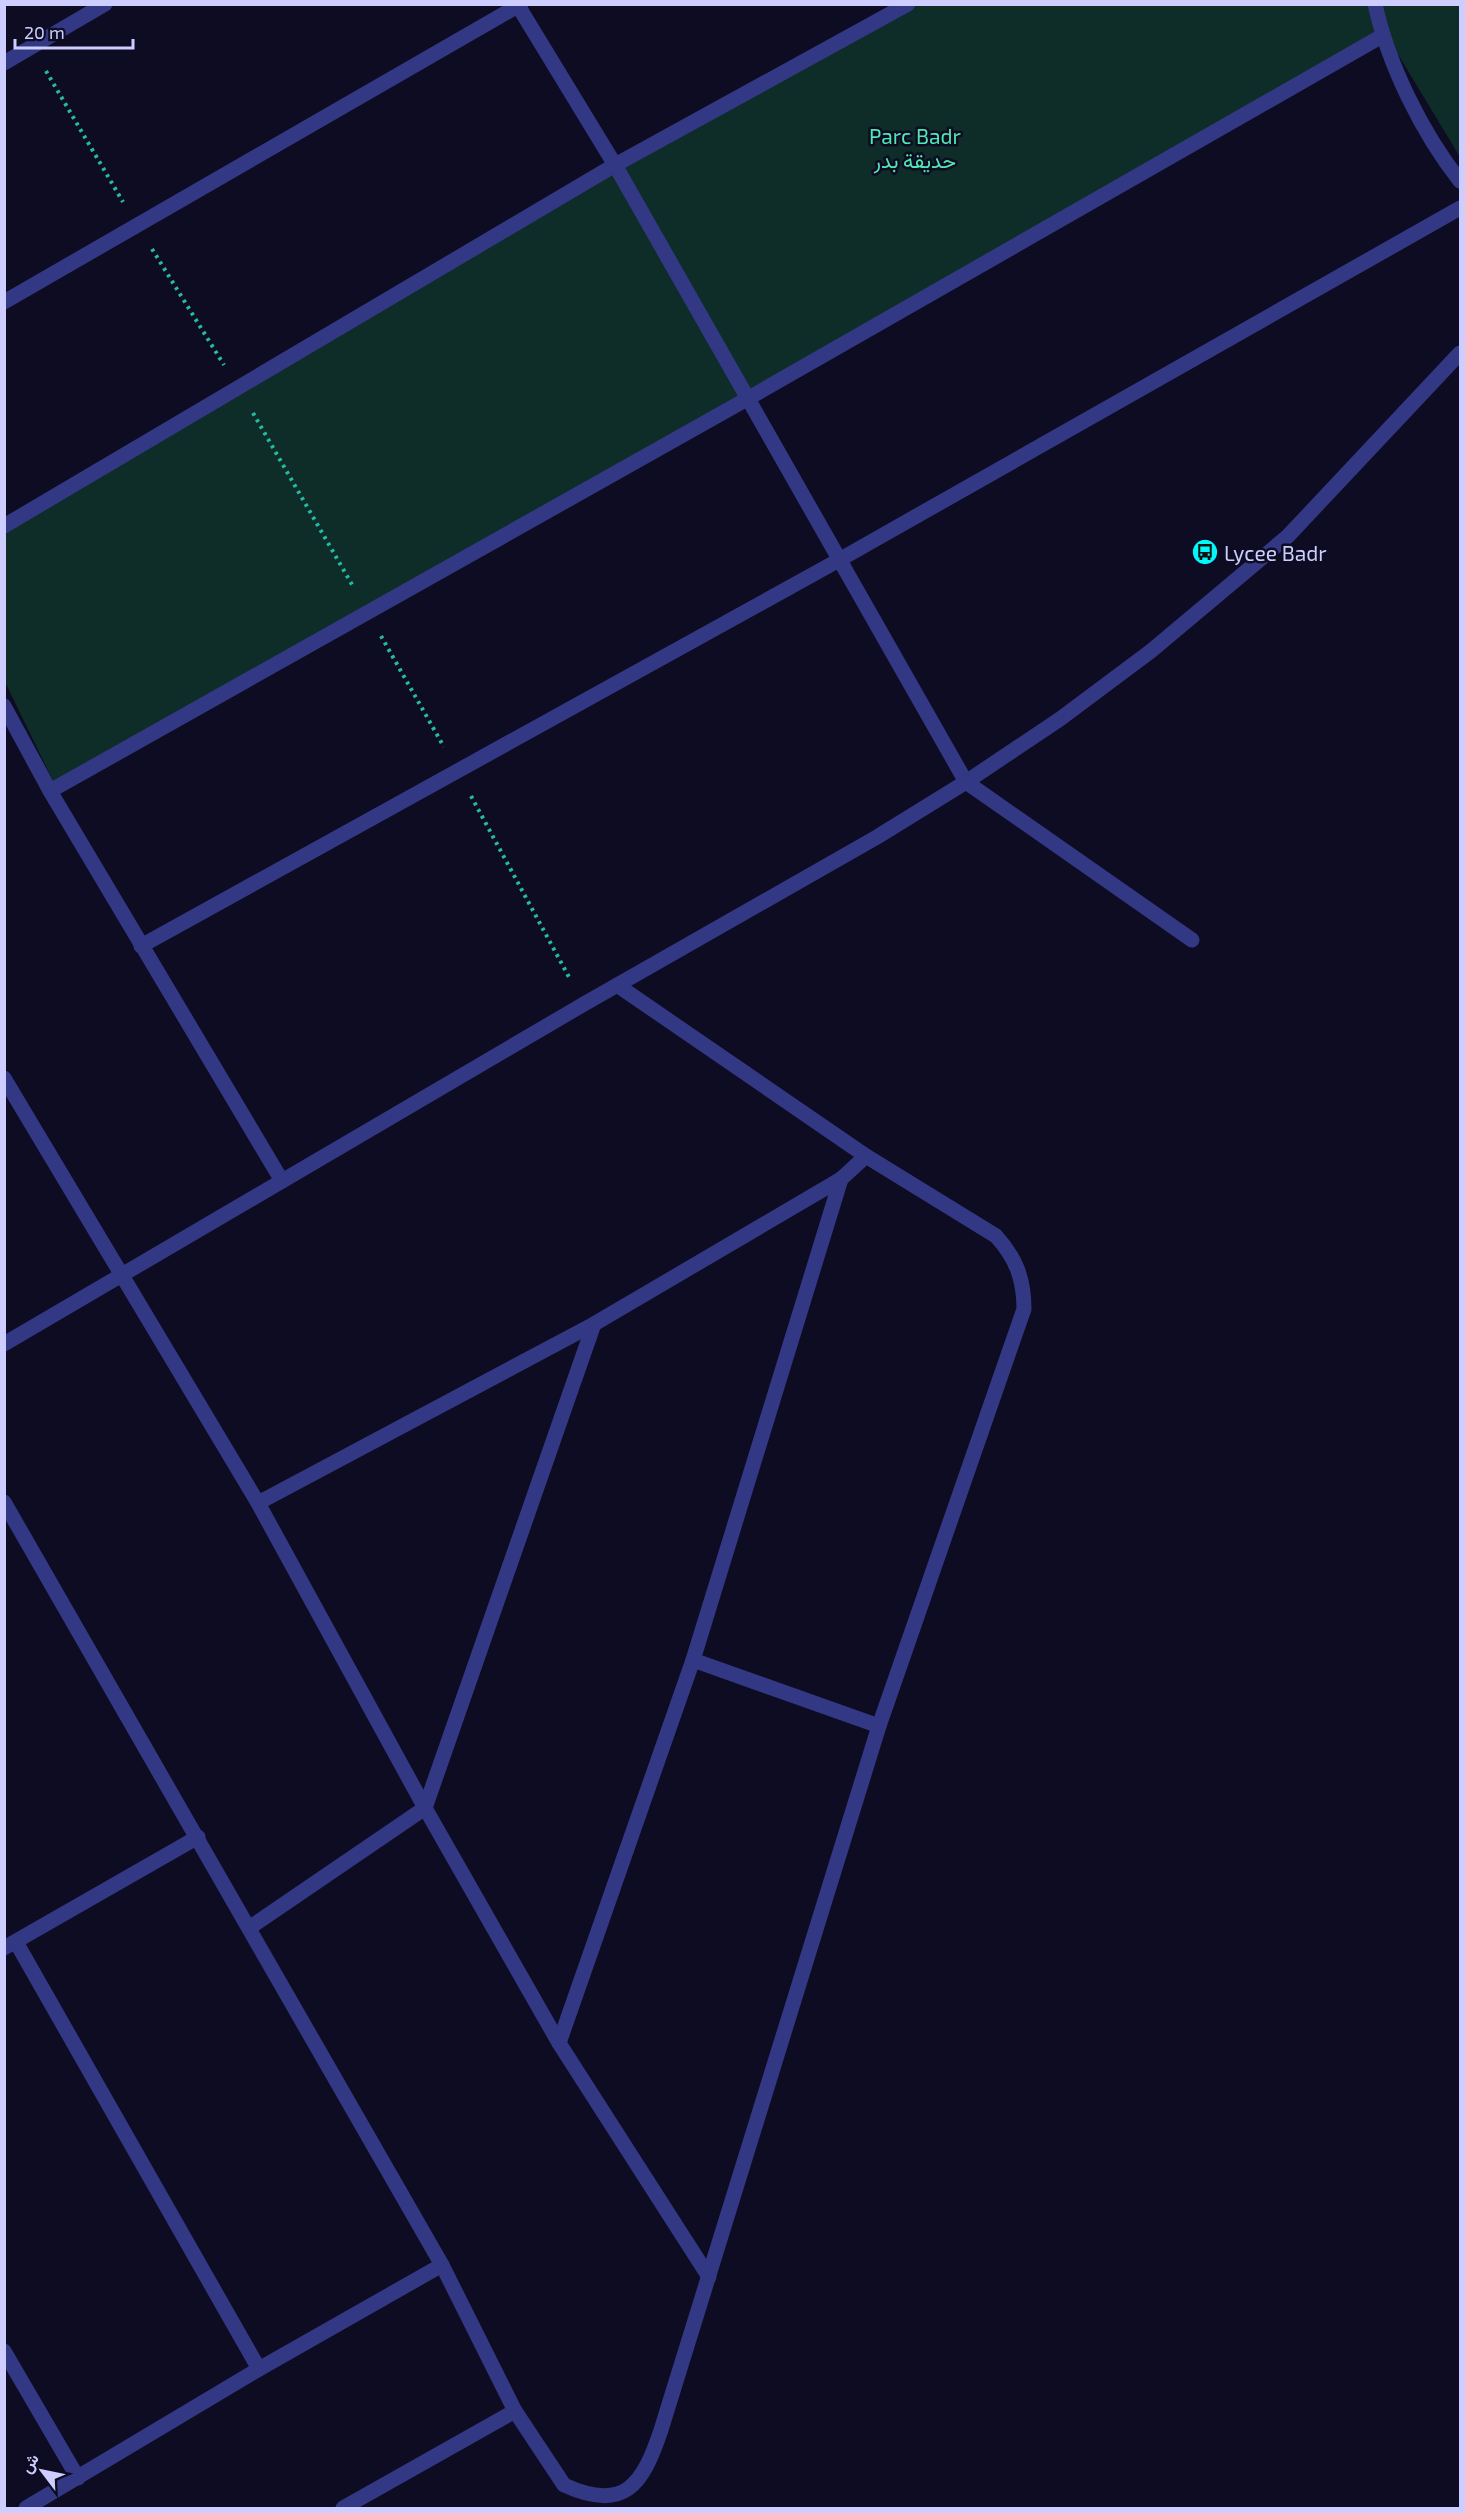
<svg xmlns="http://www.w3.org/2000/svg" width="1465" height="2513" viewBox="0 0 1465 2513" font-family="'Exo 2',Vazirmatn,sans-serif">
  <rect width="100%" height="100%" fill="#0d0c22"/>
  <polygon fill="#0e2c28" points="899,5 1460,5 1460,157 1385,33 56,787 5,682 5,529"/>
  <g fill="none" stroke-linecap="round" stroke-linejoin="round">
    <g stroke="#26baa2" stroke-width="4" stroke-dasharray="3 4.5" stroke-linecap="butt">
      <polyline points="46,71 123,202"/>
      <polyline points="152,249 224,365"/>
      <polyline points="253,413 354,588"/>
      <polyline points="381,636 444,747"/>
      <polyline points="471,796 570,979"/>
    </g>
    <g stroke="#333884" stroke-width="15">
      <polyline points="517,4 615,165 966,782 1192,940"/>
      <path d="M 1375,4 C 1388,64 1422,133 1460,181"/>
      <polyline points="4,63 105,4"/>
      <polyline points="4,302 521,4"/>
      <polyline points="4,526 615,165 908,4"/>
      <polyline points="4,706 50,791 282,1181"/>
      <polyline points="50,791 747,399 1382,36"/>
      <polyline points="141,946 839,560 1460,208"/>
      <polyline points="4,1078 258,1503 425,1808 559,2043 709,2277"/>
      <path d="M 4,1502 L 442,2265 L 515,2411 L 564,2485 C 625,2513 643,2484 661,2430 L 879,1726 L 1024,1309 C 1024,1279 1016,1258 996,1236 L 866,1156 L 617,985"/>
      <polyline points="258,1503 594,1324 841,1179 866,1156"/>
      <polyline points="693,1660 879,1726"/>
      <polyline points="249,1928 425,1808 594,1324"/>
      <polyline points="16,1942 259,2369"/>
      <polyline points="4,1948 198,1837"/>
      <polyline points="559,2043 693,1660 841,1179"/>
      <polyline points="4,2351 78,2478"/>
      <polyline points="26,2508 259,2369 442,2265"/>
      <polyline points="343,2508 515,2411"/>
    </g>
    <polyline stroke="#333884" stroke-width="15" points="4,1344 584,1004 877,837 966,782 1060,719 1151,651 1288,536 1460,353"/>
  </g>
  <defs>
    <g id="bus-disc" transform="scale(1.35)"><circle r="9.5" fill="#00f8f8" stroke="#0d0c22"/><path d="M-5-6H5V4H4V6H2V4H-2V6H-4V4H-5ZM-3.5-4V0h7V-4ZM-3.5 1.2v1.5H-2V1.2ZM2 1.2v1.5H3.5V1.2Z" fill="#111"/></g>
  </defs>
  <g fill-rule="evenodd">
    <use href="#bus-disc" x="1205" y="552"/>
  </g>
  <g text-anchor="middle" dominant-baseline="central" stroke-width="5" stroke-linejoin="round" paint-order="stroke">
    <g font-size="21" fill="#51e7b2" stroke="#0d0c22">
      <text x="915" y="135">Parc Badr<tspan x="915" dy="24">حديقة بدر</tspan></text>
    </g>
    <g font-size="21" fill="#cdcdff" stroke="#0d0c22" text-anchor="start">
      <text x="1224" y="552">Lycee Badr</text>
    </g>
  </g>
  <rect width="1465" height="2513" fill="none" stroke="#cdcdff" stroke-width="12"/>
  <g transform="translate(42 2471) rotate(302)" stroke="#0d0c22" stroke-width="4.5" paint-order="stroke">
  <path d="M0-4.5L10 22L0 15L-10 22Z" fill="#cdcdff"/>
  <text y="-9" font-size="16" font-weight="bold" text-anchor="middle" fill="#cdcdff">ش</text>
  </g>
  <path d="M15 39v9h118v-9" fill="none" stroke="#cdcdff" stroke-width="3"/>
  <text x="24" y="39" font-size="18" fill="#cdcdff" stroke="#0d0c22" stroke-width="4.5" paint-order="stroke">20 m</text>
</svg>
